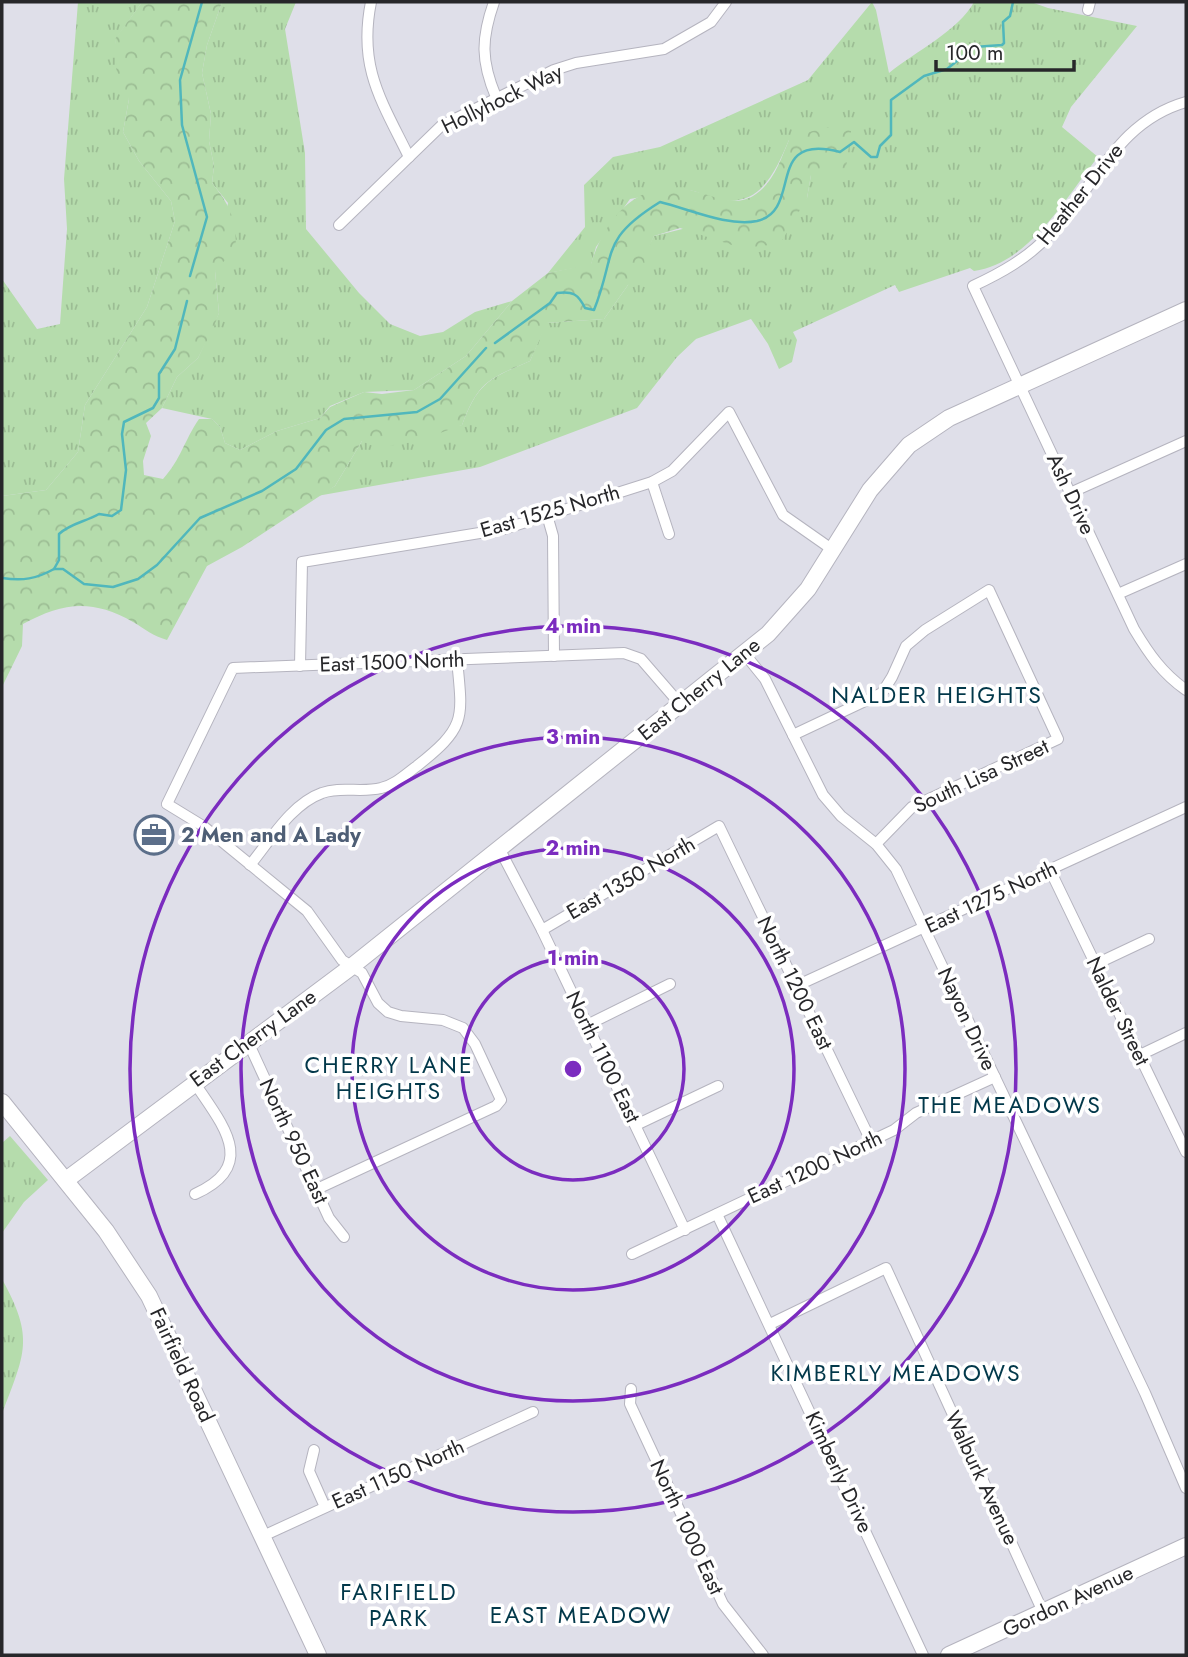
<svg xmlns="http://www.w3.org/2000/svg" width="1188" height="1657" viewBox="0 0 1188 1657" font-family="Jost,sans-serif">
  <defs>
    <pattern id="grass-tufts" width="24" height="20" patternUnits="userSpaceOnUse" patternTransform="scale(1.75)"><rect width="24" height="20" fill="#b5dcac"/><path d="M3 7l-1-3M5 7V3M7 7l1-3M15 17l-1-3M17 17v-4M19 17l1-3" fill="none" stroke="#9cbd94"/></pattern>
    <pattern id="forest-crowns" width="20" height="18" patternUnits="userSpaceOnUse" patternTransform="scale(1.75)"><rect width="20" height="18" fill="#b5dcac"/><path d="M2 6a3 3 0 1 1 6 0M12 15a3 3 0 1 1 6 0" fill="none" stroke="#9cbd94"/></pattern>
  </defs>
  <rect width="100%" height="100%" fill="#dfdfe9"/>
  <g fill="url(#grass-tufts)">
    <polygon points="78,2 142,2 115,40 129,99 123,132 139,161 171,201 175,221 147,307 85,405 78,452 46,490 2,496 2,279 37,329 60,324 67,229 64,179"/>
    <polygon points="222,2 296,2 285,29 305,153 306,229 359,293 390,324 420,336 443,332 475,312 512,301 466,356 414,390 364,392 330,406 320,418 277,431 240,450 225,443 220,427 212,419 162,408 177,377 198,358 219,313 215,271 228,203 212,183 214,166 209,141 211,114 202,73 207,45"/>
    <path d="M 872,2 L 876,10 L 889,73 C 915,52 959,30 974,2 L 1031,2 L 1048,8 L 1137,26 L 1071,107 L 1062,127 L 1098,157 C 1066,197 1030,263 974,271 L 970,268 L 899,292 L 895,285 L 793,332 L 797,340 L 792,362 L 779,369 L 768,344 L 751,319 L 696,339 L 677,357 L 637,408 L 480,467 L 317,496 L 335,486 L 362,441 L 462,425 C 479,381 489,379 530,361 L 546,323 L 604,319 L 628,285 L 654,236 L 807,198 L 811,175 L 789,140 C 775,172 761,207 719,200 C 709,199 699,191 688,190 C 671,188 647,196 630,199 L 596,247 L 591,265 L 548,273 L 585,227 L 584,185 L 613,157 L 660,147 L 808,80 Z"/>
    <polygon points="10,1136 48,1180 24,1202 2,1233 2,1143"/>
    <path d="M 2,1279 C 35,1339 25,1353 2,1414 Z"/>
  </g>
  <path fill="url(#forest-crowns)" d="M 142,2 L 222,2 L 207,45 L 202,73 L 211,114 L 209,141 L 214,166 L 212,183 C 230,205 236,219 236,248 L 215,271 L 219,313 L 213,329 L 198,358 L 177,377 L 162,408 L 146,423 L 151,436 L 143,461 L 144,475 L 163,479 C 181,459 184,441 199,419 L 212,419 L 220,427 L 225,443 L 240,450 L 277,431 L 320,418 L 330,407 L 364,392 L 382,394 L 414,390 L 466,356 L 512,301 L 548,273 L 591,264 C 604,220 638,177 690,190 C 712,195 735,209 756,194 C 774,182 781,158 789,140 C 811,131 828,123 851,131 L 846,168 L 811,175 L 807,198 L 780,244 L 741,248 L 680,228 L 654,236 L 644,258 L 647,278 L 628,285 L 604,319 L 547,323 L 530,361 C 489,379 479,380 462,425 L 418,441 L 377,448 L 362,441 L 335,486 L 242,547 L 207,566 L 167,640 C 153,636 145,629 133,622 C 91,598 62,603 23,624 L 22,646 L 2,687 L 2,496 L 46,490 L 78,452 L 85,405 L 147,307 L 175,221 L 171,201 L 139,161 L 123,132 L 129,99 L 117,83 L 115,39 Z"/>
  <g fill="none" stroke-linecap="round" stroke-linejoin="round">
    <g stroke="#50b7bc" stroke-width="2.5">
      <polyline points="190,276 207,217 182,125 180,80 202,2"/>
      <path d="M 495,343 L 550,303 L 557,293 C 573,291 578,294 585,308 L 594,310 C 617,252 599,240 660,202 C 689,209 728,227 757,221 C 804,210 763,132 840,152 L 854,142 L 871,157 L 877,157 L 880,146 L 891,135 L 891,100 L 924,76 L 947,69 L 974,47 L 1002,45 L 1004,43 L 1003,22 L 1010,16 L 1013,2"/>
      <polyline points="54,569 63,569 84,584 113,587 138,579 157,565 200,518 262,491 296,469 326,430 344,419 417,412 440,399 486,348"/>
      <path d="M 54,569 L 59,560 L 59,534 C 71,523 85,522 99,514 L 112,516 L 121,510 L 126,470 L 122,434 L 124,422 L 153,408 L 159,398 L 159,374 L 175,349 L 187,301"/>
      <path d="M 2,578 C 23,581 36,579 54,569"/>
    </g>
    <g stroke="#b5b4bf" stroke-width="12">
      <g id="street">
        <path d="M 371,2 C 358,67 381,100 409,157"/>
        <path d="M 494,2 C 481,39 481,61 496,97"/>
        <polyline points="1088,10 1090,2"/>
        <path d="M 1186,102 C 1116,122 1096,187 1049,235 C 1028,258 1001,273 973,286 L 1134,629 C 1149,654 1162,673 1186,690"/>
        <polyline points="339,225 441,126 554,70 576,63 664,49 711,22 726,2"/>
        <polyline points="652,482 669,534"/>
        <polyline points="1070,493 1186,441"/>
        <polyline points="547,515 553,536 554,656"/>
        <polyline points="1118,594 1186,564"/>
        <polyline points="744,653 765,679 823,795 841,816 876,844 896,869 1145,1393 1186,1488"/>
        <polyline points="300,666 302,562 504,529 652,482 672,471 729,412 783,515 833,550"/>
        <polyline points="793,735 882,693 892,677 906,646 925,630 989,590 1058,739 912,807 876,844"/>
        <polyline points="499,848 542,930 685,1230"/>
        <path d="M 250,865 C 270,841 291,804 322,793 C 340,786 362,793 381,788 C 395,785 406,774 417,766 C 466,727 463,720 457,660"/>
        <polyline points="1050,870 1186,1152"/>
        <polyline points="542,930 719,826 871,1141"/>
        <polyline points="1096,964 1149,939"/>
        <polyline points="796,986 1186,807"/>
        <polyline points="587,1025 670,984"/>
        <polyline points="248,1042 329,1218 344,1237"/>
        <polyline points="1140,1055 1186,1033"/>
        <path d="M 194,1082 C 221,1123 260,1165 195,1194"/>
        <polyline points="636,1125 718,1086"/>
        <polyline points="317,1189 496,1106 501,1100 475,1044 463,1028 443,1020 401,1016 388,1012 378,1003 362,973 342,960 307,911 203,826 167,804 233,668 624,653 641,659 680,704"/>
        <polyline points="717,1214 923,1655"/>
        <polyline points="632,1254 894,1130 916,1113 995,1077"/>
        <polyline points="770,1324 886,1268 1043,1612"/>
        <polyline points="631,1389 630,1404 723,1604 763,1655"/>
        <polyline points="314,1450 309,1471 325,1507"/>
        <polyline points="263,1536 533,1412"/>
      </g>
    </g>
    <g stroke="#b5b4bf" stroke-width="18">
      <g id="secondary">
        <polyline points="2,1102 106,1231 149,1296 318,1655"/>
        <polyline points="66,1180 351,967 768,634 808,589 870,490 909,445 949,418 1186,310"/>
        <polyline points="949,1655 1186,1546"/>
      </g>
    </g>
    <use href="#street" stroke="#fff" stroke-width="10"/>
    <use href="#secondary" stroke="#fff" stroke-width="16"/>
  </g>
  <g fill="none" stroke="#7b2cbf" stroke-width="3.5">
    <circle cx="573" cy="1069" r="111"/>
    <circle cx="573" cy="1069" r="221"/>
    <circle cx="573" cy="1069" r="332"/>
    <circle cx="573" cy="1069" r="443"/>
  </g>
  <defs>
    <g id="office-ring" transform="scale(2.0125)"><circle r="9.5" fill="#fff" stroke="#5c6f8a" stroke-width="1.5"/><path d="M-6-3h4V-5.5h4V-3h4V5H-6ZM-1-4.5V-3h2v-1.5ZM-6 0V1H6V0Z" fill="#5c6f8a"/></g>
  </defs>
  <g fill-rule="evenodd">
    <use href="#office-ring" x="154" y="835"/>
  </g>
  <g text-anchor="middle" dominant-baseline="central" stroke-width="7" stroke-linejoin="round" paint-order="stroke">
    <g font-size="21" fill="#27272a" stroke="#fff">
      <text transform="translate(502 99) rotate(-26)">Hollyhock Way</text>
      <text transform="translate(1080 194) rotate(-51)">Heather Drive</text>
      <text transform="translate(1071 494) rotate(65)">Ash Drive</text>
      <text transform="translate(550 511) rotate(-16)">East 1525 North</text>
      <text transform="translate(392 662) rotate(-2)">East 1500 North</text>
      <text transform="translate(699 689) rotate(-39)">East Cherry Lane</text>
      <text transform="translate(981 776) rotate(-25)">South Lisa Street</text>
      <text transform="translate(631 878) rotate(-30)">East 1350 North</text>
      <text transform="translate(991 897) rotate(-25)">East 1275 North</text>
      <text transform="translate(795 983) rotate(64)">North 1200 East</text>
      <text transform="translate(1118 1011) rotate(64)">Nalder Street</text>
      <text transform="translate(967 1019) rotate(65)">Nayon Drive</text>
      <text transform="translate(253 1038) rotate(-36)">East Cherry Lane</text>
      <text transform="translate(603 1057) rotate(64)">North 1100 East</text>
      <text transform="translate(294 1141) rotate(65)">North 950 East</text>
      <text transform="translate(815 1167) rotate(-25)">East 1200 North</text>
      <text transform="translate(182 1365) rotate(65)">Fairfield Road</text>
      <text transform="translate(839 1472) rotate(65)">Kimberly Drive</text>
      <text transform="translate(398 1474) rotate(-24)">East 1150 North</text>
      <text transform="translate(982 1478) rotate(65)">Walburk Avenue</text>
      <text transform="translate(687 1527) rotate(65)">North 1000 East</text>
      <text transform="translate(1068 1601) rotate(-25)">Gordon Avenue</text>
    </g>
    <g font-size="21" font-weight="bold" fill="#4e5e75" stroke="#fff" text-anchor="start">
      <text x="181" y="835">2 Men and A Lady</text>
    </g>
    <g font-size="23" letter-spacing="2" fill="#02384a" stroke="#fff">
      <text x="937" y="695">NALDER HEIGHTS</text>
      <text x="389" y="1065">CHERRY LANE<tspan x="389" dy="26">HEIGHTS</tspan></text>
      <text x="1010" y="1105">THE MEADOWS</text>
      <text x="896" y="1373">KIMBERLY MEADOWS</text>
      <text x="399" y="1592">FARIFIELD<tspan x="399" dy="26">PARK</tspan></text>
      <text x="581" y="1615">EAST MEADOW</text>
    </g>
  </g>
  <circle cx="573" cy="1069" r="10" fill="#7b2cbf" stroke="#fff" stroke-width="3.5"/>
  <g font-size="21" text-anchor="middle" font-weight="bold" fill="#7b2cbf" stroke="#fff" stroke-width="7" stroke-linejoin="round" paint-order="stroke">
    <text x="573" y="633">4 min</text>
    <text x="573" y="744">3 min</text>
    <text x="573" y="855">2 min</text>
    <text x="573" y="965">1 min</text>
  </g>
  <rect width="1188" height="1657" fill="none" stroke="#27272a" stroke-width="7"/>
  <path d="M936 60v10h138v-10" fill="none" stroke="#27272a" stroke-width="3.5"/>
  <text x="946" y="60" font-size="21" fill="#27272a" stroke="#ffffff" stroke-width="5" paint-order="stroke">100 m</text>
</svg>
